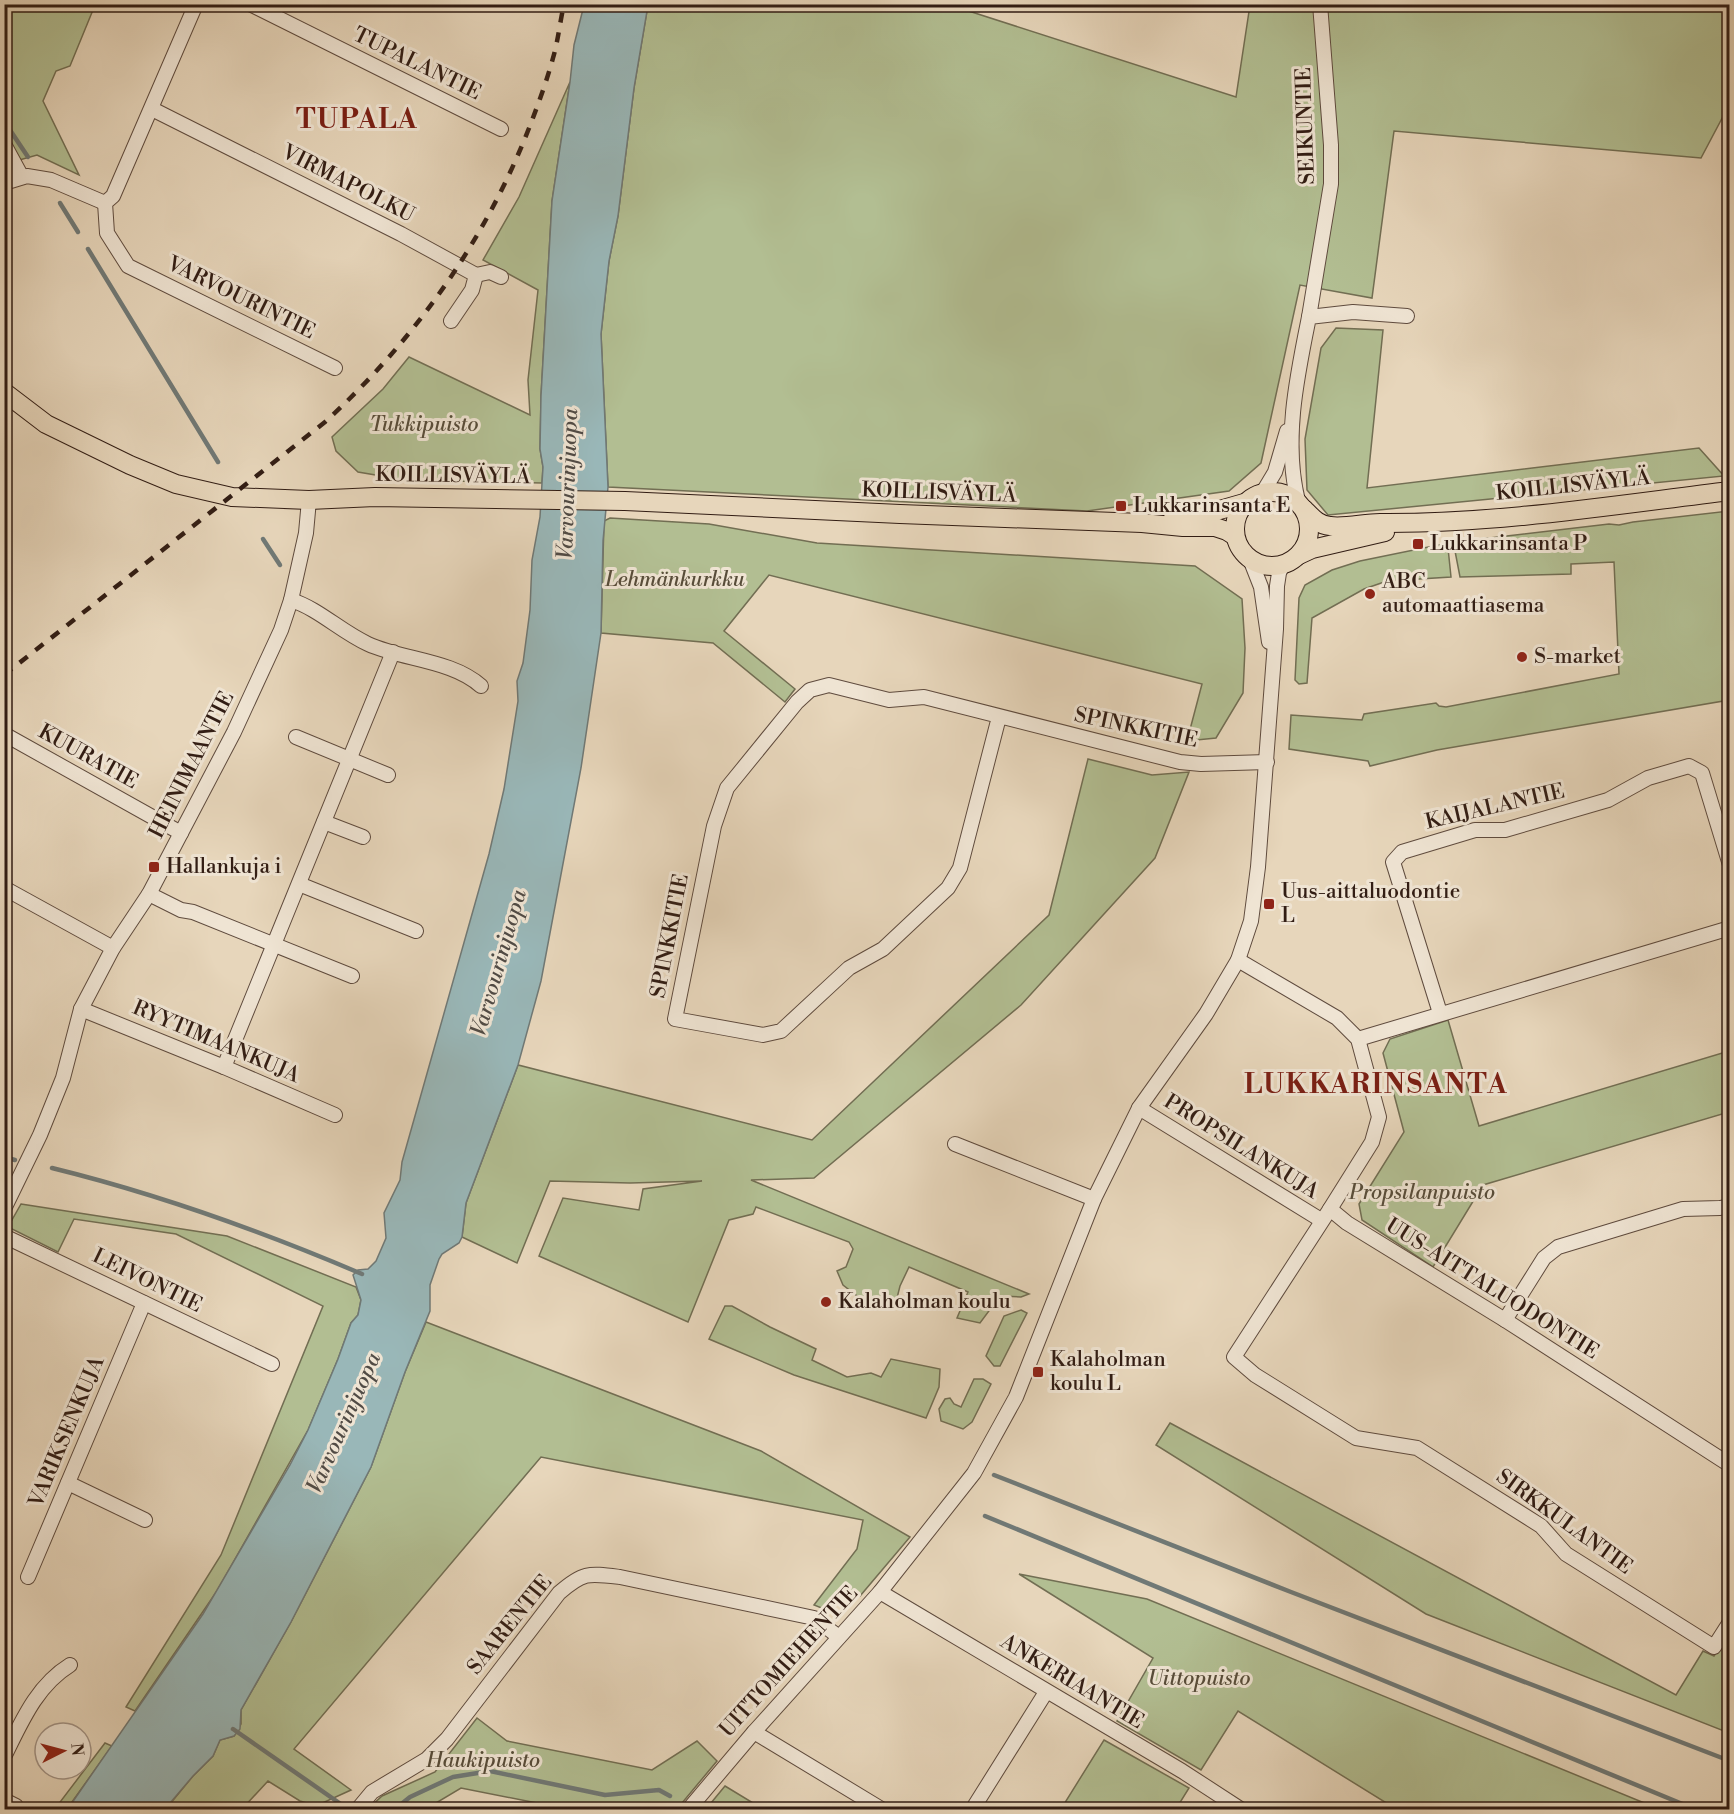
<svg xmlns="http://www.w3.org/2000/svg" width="1734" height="1814" viewBox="0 0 1734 1814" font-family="'Libre Bodoni',serif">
  <rect width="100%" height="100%" fill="#e7d6bb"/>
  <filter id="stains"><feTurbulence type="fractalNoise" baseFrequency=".00333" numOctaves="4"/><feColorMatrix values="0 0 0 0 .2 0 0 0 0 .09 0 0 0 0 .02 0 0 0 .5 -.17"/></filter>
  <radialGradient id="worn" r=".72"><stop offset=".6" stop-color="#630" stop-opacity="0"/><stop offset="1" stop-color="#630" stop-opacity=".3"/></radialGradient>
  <g fill="#b2be92" stroke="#726e53" stroke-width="1.5">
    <polygon points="5,5 95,5 70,66 56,71 43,101 79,175 37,155 5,164"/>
    <polygon points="648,5 950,5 1236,97 1250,5 1729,5 1729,105 1701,158 1394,131 1372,298 1300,285 1261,463 1229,491 1087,511 608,487 601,334 609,261 618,216 634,88"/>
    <polygon points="570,82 552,201 541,396 540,449 543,467 542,483 405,480 358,472 336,451 332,437 383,389 409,357 530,415 528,380 538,290 483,260 519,197"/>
    <polygon points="1336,328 1383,330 1367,488 1699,448 1724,476 1328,515 1307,490 1305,439 1321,348"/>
    <polygon points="1729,511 1729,700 1437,750 1370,766 1368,761 1289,749 1291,715 1362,720 1364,714 1436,703 1439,706 1446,707 1619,674 1614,562 1571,564 1571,574 1460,577 1455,551 1457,545 1464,541 1609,524 1619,525 1633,522"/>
    <polygon points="610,518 709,524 817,543 1195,566 1242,599 1245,648 1243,693 1216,738 1187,741 1202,684 769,575 724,631 795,689 785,702 713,643 601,633 604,521"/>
    <polygon points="1443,544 1448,548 1451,577 1387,581 1364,589 1312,618 1307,683 1299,684 1295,680 1299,598 1305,585 1332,570 1360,561"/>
    <polygon points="1088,759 1152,775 1189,772 1155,858 1021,1005 814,1178 751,1180 1029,1294 1021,1297 1000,1296 980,1323 957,1318 968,1292 909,1267 900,1286 895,1306 885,1309 865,1302 843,1285 837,1271 846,1267 853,1249 849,1242 756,1207 753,1214 729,1220 688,1322 539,1256 563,1198 639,1210 643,1189 702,1181 630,1183 550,1181 517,1263 462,1237 466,1203 518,1065 812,1140 1049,915"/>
    <polygon points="1448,1020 1479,1126 1729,1051 1729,1112 1483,1185 1433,1267 1362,1220 1359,1204 1404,1132 1383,1053 1390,1039"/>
    <polygon points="21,1204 227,1236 356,1287 361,1300 358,1315 351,1323 338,1359 308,1430 217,1591 135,1711 126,1707 221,1555 323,1306 176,1234 74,1219 58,1252 8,1227"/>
    <polygon points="725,1306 732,1306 770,1327 816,1349 812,1360 847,1377 871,1373 881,1377 891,1359 940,1369 939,1387 926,1418 794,1375 709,1339"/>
    <polygon points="1021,1310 1027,1313 1000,1366 994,1366 986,1356 1004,1316"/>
    <polygon points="426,1322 761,1451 910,1537 860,1596 824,1609 814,1605 857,1549 863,1520 541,1457 294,1749 351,1790 316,1806 300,1801 268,1781 242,1809 165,1810 193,1776 213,1756 220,1740 234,1736 241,1724 241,1710 291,1622 371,1467 405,1372"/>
    <polygon points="974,1379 983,1379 991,1384 972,1422 963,1429 941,1421 939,1409 945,1399 950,1398 954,1404 961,1407"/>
    <polygon points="1170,1423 1676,1695 1703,1651 1714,1656 1729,1632 1729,1733 1426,1614 1156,1445"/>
    <polygon points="1019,1574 1147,1599 1659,1809 1396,1809 1238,1711 1201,1770 1117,1721 1153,1658"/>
    <polygon points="477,1718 507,1741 652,1770 697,1741 717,1761 677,1809 567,1809 461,1788 426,1809 368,1809 382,1796 435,1772"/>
    <polygon points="1104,1740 1189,1788 1176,1809 1061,1809"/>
    <polygon points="105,1743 112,1746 67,1809 54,1810"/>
    <polygon points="725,1786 763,1809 706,1809"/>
  </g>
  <polygon fill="#99b7b8" stroke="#707976" stroke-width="1.5" points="584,5 648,5 634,88 618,216 609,261 601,334 608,487 603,541 601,633 581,768 541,981 518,1065 466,1203 462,1237 459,1243 442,1254 439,1259 430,1285 430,1311 405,1372 371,1467 291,1622 241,1710 240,1729 234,1736 220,1740 213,1756 193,1776 165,1809 67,1810 203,1614 290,1465 308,1430 338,1359 351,1323 358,1315 361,1300 353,1275 358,1270 368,1269 376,1261 386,1238 384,1213 400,1180 402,1162 489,854 504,789 518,701 517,681 523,663 530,610 532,560 540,517 542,483 543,467 540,449 541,396 552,201 570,82 574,45"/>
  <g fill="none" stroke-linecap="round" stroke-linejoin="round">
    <g stroke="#707976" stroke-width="4.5">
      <polyline points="4,121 28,157"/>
      <polyline points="60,203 78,232"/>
      <polyline points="88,249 218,462"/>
      <polyline points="263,539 280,565"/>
      <polyline points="4,1157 15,1160"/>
      <path d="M 52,1168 C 158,1194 261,1231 362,1274"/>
      <polyline points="994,1475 1291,1592 1730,1761"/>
      <polyline points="985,1516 1697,1810"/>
      <polyline points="233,1729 345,1807"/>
      <polyline points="394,1810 410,1797 453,1777 490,1771 605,1795 659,1790 670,1796"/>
    </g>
    <g stroke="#5f4b3e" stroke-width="16">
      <g id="minor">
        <polyline points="196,4 113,196 105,203 107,233 128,266 335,368"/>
        <polyline points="250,4 501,129"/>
        <polyline points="152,109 401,234 476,275 472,290 451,321"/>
        <polyline points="4,144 22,177"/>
        <polyline points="4,183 27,176 51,180 105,203"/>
        <polyline points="476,275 490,272 501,277"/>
        <polyline points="1309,317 1331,184 1331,145 1320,4"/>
        <polyline points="1263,492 1275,472 1287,431"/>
        <path d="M 1298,501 C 1283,441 1297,376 1309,317 L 1353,312 L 1407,316"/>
        <polyline points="1250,559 1261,587 1269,642"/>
        <path d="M 291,600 C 319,609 340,631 368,644 C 403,660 452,660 481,686"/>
        <polyline points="999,717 960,868 948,888 883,949 849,968 781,1031 763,1035 675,1019 714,826 727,788 797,702 810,690 829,685 889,700 924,697 1180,762 1201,764 1267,762"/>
        <polyline points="4,734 181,833"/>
        <polyline points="296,737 388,775"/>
        <polyline points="324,822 363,837"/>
        <polyline points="299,884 416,931"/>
        <polyline points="4,888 113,948"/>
        <polyline points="149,894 181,910 193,912 352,976"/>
        <polyline points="1238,960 1337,1018 1358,1039 1379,1117 1372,1142 1330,1209 1347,1223 1505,1320 1730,1465"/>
        <polyline points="81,1009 224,1067 335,1115"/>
        <polyline points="1440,1013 1393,862 1402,852 1475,830 1505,830 1608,800 1648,778 1689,766 1702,773 1730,865"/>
        <polyline points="1358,1039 1730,928"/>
        <polyline points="224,1067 393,652"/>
        <polyline points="1139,1108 1321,1220"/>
        <polyline points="955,1144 1094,1199"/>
        <polyline points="4,1209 40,1135 63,1078 81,1009 113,948 149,894 181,833 234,732 281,630 291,600 306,533 309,500"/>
        <polyline points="1330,1209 1234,1357 1255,1375 1356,1438 1417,1448 1541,1526 1566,1554 1714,1647 1730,1622"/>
        <polyline points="4,1236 272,1364"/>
        <polyline points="1505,1320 1544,1258 1558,1247 1683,1209 1720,1208 1730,1206"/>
        <polyline points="68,1483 145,1520"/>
        <polyline points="28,1577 144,1303"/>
        <polyline points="880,1592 1182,1771 1242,1810"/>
        <polyline points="754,1732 883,1810"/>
        <path d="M 4,1757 C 21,1723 36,1686 70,1665"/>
        <polyline points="4,1800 16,1806 18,1810"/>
        <path d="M 357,1810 L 372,1792 L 427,1759 L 447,1739 L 559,1593 C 583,1572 588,1573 620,1577 L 814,1618 L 839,1637"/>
        <polyline points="688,1810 754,1732 880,1592 974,1473 1016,1397 1094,1199 1139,1108 1206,1014 1238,960 1251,921 1258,867 1276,629 1277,586 1279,573 1283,564"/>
        <polyline points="972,1810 1046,1692"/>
      </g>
    </g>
    <g stroke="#321d14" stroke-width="20">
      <g id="major">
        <polyline points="4,392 46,424 130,465 176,484 232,497 309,500 375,497 625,501 900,514 1142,523 1183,527 1215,527 1227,531 1235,536"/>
        <circle cx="1272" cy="529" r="37"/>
        <path d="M 1304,509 C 1312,517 1318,525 1330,526 C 1346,528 1364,523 1380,523 C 1497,524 1614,505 1730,491"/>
        <polyline points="1173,518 1216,511 1244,503"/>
        <polyline points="1299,555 1312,549 1385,532"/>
      </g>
    </g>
    <use href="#minor" stroke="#efe4d3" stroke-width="14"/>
    <use href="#major" stroke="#e7d6bb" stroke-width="18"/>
    <path stroke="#321d14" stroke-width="4.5" stroke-dasharray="10 10" stroke-linecap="butt" d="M 4,675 L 325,422 C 416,339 487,238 531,123 C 539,102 547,80 553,58 C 558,41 560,22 564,4"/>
  </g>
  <g fill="#8f2418" stroke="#efe4d3" stroke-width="2">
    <rect x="1115" y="500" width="12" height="12" rx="3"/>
    <rect x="1412" y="538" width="12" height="12" rx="3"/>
    <circle cx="1370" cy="594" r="6"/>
    <circle cx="1522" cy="657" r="6"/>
    <rect x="148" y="861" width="12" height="12" rx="3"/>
    <rect x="1263" y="898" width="12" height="12" rx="3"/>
    <circle cx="826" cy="1302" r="6"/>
    <rect x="1032" y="1366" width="12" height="12" rx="3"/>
  </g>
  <g text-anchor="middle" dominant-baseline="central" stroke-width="6" stroke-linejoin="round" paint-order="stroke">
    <g font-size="21" fill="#321d14" stroke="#efe4d3">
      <text transform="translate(417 64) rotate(26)">TUPALANTIE</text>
      <text transform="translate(1306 126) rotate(-92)">SEIKUNTIE</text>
      <text transform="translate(348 184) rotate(27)">VIRMAPOLKU</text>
      <text transform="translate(241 298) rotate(26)">VARVOURINTIE</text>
      <text transform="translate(453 476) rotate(1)">KOILLISVÄYLÄ</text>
      <text transform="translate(1573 486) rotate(-6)">KOILLISVÄYLÄ</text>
      <text transform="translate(939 493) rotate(2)">KOILLISVÄYLÄ</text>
      <text transform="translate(1136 728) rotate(12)">SPINKKITIE</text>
      <text transform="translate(88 757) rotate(29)">KUURATIE</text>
      <text transform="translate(192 765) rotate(-63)">HEINIMAANTIE</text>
      <text transform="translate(1495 807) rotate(-13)">KAIJALANTIE</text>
      <text transform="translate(670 936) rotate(-79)">SPINKKITIE</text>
      <text transform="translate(216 1042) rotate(23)">RYYTIMAANKUJA</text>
      <text transform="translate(1241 1147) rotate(32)">PROPSILANKUJA</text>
      <text transform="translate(147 1281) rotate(26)">LEIVONTIE</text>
      <text transform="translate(1492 1289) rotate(32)">UUS-AITTALUODONTIE</text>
      <text transform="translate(67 1432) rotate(-67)">VARIKSENKUJA</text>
      <text transform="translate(1564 1522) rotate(36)">SIRKKULANTIE</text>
      <text transform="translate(510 1625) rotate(-51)">SAARENTIE</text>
      <text transform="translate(789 1662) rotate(-48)">UITTOMIEHENTIE</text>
      <text transform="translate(1072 1682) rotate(31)">ANKERIAANTIE</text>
    </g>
    <g font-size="21" font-style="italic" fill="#584d3a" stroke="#efe4d3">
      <text x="424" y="425">Tukkipuisto</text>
      <text x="675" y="580">Lehmänkurkku</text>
      <text x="1422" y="1193">Propsilanpuisto</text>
      <text x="1199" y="1679">Uittopuisto</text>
      <text x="483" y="1761">Haukipuisto</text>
    </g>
    <g font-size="21" fill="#321d14" stroke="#efe4d3" text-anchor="start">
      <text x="1133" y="506">Lukkarinsanta E</text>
      <text x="1430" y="544">Lukkarinsanta P</text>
      <text x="1382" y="582">ABC<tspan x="1382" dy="24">automaattiasema</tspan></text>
      <text x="1534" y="657">S-market</text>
      <text x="166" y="867">Hallankuja i</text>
      <text x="1281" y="892">Uus-aittaluodontie<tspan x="1281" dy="24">L</tspan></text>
      <text x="838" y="1302">Kalaholman koulu</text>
      <text x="1050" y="1360">Kalaholman<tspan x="1050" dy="24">koulu L</tspan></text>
    </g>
    <g font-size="22" font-style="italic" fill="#514b45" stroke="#efe4d3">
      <text transform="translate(568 484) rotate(-88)">Varvourinjuopa</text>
      <text transform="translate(499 963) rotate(-74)">Varvourinjuopa</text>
      <text transform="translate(344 1423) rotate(-66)">Varvourinjuopa</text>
    </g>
    <g font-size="27" font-weight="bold" letter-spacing="1.5" fill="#7a1f14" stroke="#efe4d3">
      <text x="357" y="120">TUPALA</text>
      <text x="1376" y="1085">LUKKARINSANTA</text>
    </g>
  </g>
  <rect width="1734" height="1814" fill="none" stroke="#e7d6bb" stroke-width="24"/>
  <rect x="6" y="6" width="1722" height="1802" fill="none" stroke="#321d14" stroke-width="3"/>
  <rect x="12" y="12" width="1710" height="1790" fill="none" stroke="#321d14" stroke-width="1.5"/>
  <g transform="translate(63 1751) rotate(84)"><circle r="28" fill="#efe4d3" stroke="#a39487" stroke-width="1.5"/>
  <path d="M0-4.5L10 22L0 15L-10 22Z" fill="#8f2418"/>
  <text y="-9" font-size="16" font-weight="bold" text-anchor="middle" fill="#321d14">N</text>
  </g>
  <rect width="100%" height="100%" filter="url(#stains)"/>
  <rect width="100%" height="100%" fill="url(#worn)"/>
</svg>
